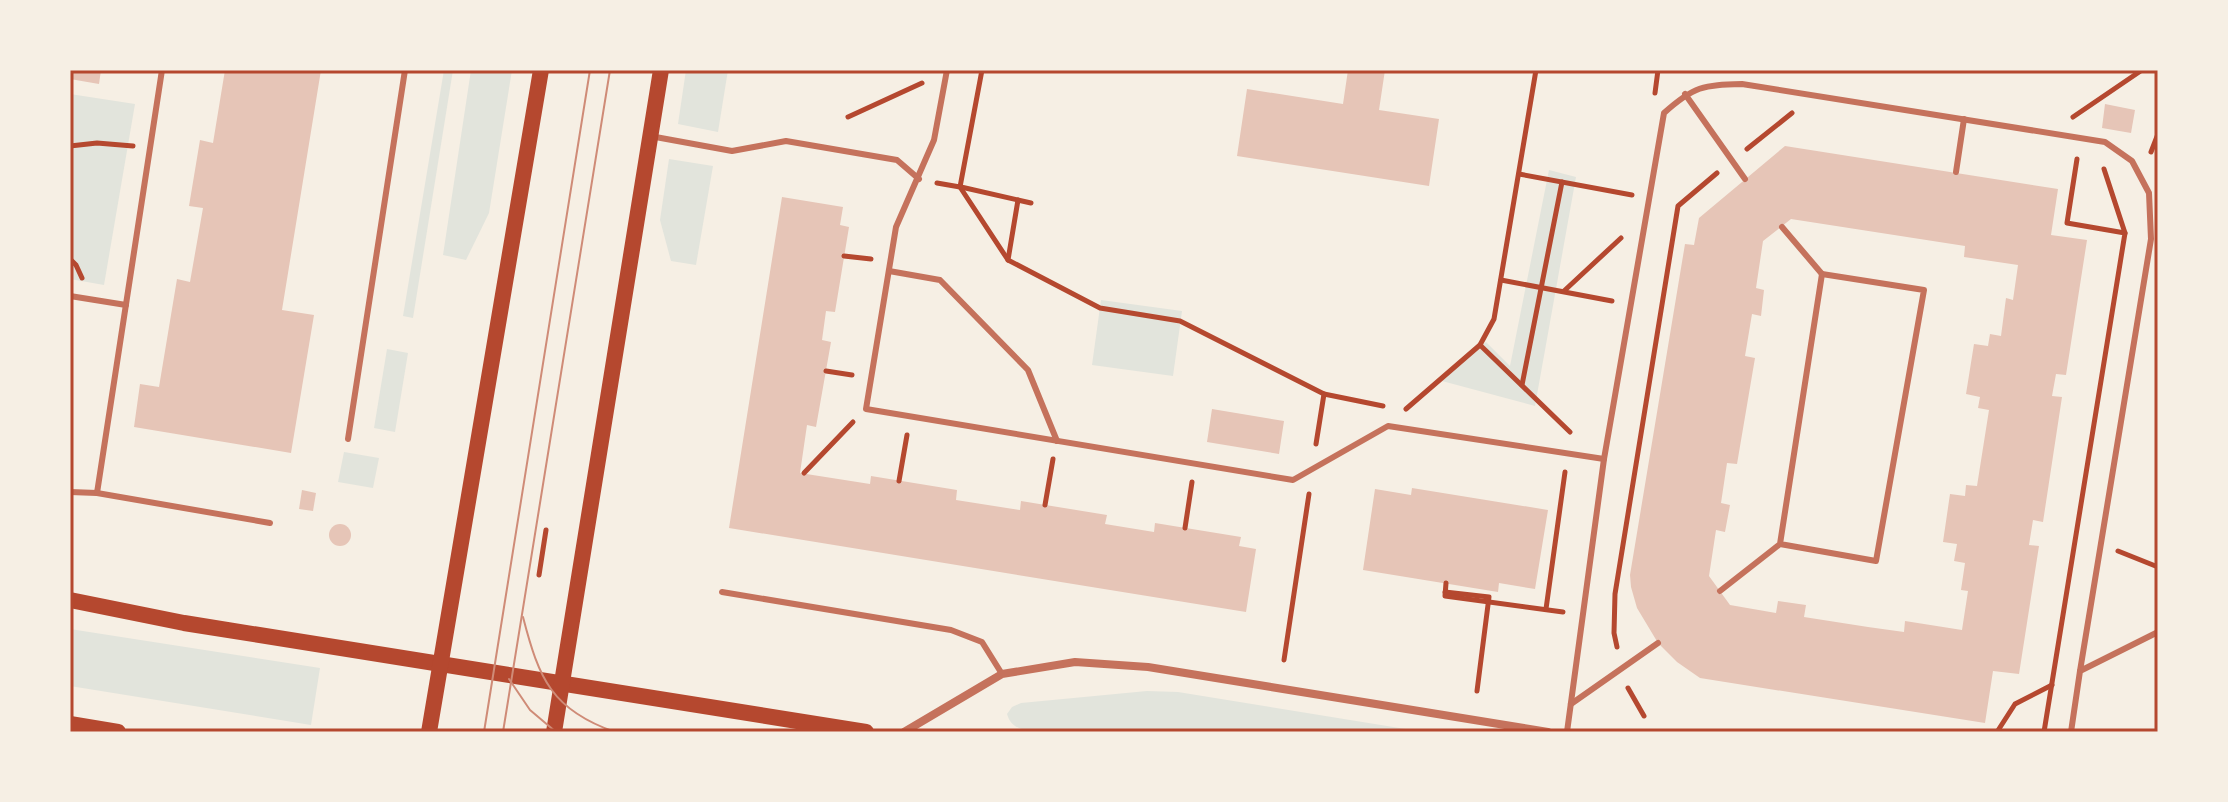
<svg xmlns="http://www.w3.org/2000/svg" width="2228" height="802" viewBox="0 0 2228 802" font-family="Montserrat,sans-serif">
  <rect width="100%" height="100%" fill="#f6efe4"/>
  <g fill="#e2e4dc">
    <polygon points="444,70 453,70 413,318 403,316"/>
    <polygon points="471,70 512,70 489,213 466,260 443,255"/>
    <polygon points="686,70 728,70 718,132 678,124"/>
    <polygon points="70,94 135,104 104,285 70,279"/>
    <polygon points="669,159 713,166 696,265 671,261 660,220"/>
    <polygon points="1549,170 1576,177 1535,406 1442,381 1486,342 1510,366"/>
    <polygon points="1101,300 1182,311 1173,376 1092,365"/>
    <polygon points="387,349 408,353 395,432 374,428"/>
    <polygon points="344,452 379,458 373,488 338,482"/>
    <polygon points="70,629 320,668 311,725 70,686"/>
    <path d="M 1147,691 L 1178,692 L 1424,732 L 1042,732 C 1026,730 1012,731 1007,714 L 1012,707 L 1021,703 Z"/>
  </g>
  <g fill="#e6c5b7" fill-rule="evenodd">
    <polygon points="70,70 101,70 99,84 70,79"/>
    <polygon points="225,70 321,70 282,310 314,315 291,453 134,427 140,384 159,387 177,279 190,282 203,208 189,206 200,140 213,143"/>
    <polygon points="1348,70 1385,70 1379,110 1439,119 1429,186 1237,156 1247,89 1343,104"/>
    <polygon points="2105,104 2135,110 2131,133 2102,128"/>
    <path d="M 1785,146 L 2058,189 L 2051,235 L 2087,240 L 2066,375 L 2056,374 L 2052,396 L 2062,397 L 2043,522 L 2033,520 L 2029,545 L 2039,546 L 2019,674 L 1993,671 L 1985,723 L 1700,678 L 1677,662 L 1658,643 L 1637,608 L 1631,587 L 1630,575 L 1685,244 L 1694,245 L 1699,218 ZM 1791,219 L 1965,246 L 1964,257 L 2018,265 L 2013,300 L 2006,298 L 2001,336 L 1990,334 L 1988,346 L 1974,344 L 1966,394 L 1980,397 L 1978,408 L 1989,410 L 1977,486 L 1966,485 L 1965,496 L 1950,494 L 1943,542 L 1957,544 L 1954,561 L 1965,563 L 1961,590 L 1968,591 L 1962,630 L 1905,621 L 1904,632 L 1868,627 L 1804,617 L 1806,605 L 1778,601 L 1776,613 L 1730,605 L 1709,576 L 1716,530 L 1725,532 L 1730,505 L 1721,503 L 1727,463 L 1737,464 L 1755,358 L 1745,356 L 1752,314 L 1761,316 L 1764,290 L 1756,288 L 1763,241 Z"/>
    <polygon points="782,197 843,207 840,225 849,227 835,312 826,311 822,340 831,342 816,427 807,425 800,473 870,484 871,476 957,490 956,500 1020,510 1021,501 1107,515 1105,524 1154,532 1155,523 1241,537 1239,546 1256,549 1246,612 729,528"/>
    <polygon points="1212,409 1284,421 1279,454 1207,442"/>
    <polygon points="1412,488 1548,510 1535,589 1499,583 1498,592 1363,570 1375,489 1411,495"/>
    <polygon points="302,490 316,493 313,511 299,509"/>
    <circle cx="340" cy="535" r="11"/>
  </g>
  <g fill="none" stroke-linecap="round" stroke-linejoin="round">
    <g stroke="#b5482f" stroke-width="5">
      <polyline points="1655,93 1658,70"/>
      <polyline points="848,117 922,83"/>
      <polyline points="2073,117 2142,70"/>
      <polyline points="70,146 97,143 133,146"/>
      <polyline points="1747,149 1792,113"/>
      <polyline points="2151,152 2158,134"/>
      <polyline points="2104,169 2125,233"/>
      <polyline points="1519,174 1632,195"/>
      <polyline points="937,183 960,187 982,70"/>
      <polyline points="960,187 1008,260"/>
      <polyline points="961,187 1031,203"/>
      <polyline points="1018,200 1008,260 1100,308 1180,321 1324,394 1383,406"/>
      <polyline points="844,256 871,259"/>
      <polyline points="70,259 76,265 82,278"/>
      <polyline points="1501,280 1612,301"/>
      <polyline points="1564,291 1621,238"/>
      <polyline points="1480,345 1570,432"/>
      <polyline points="826,371 852,375"/>
      <polyline points="1522,385 1562,182"/>
      <polyline points="1406,409 1480,345 1494,319 1536,70"/>
      <polyline points="1316,444 1324,394"/>
      <polyline points="804,473 853,422"/>
      <polyline points="899,481 907,435"/>
      <polyline points="1045,505 1053,459"/>
      <polyline points="1185,528 1192,482"/>
      <polyline points="2118,551 2158,567"/>
      <polyline points="539,575 546,530"/>
      <polyline points="1446,583 1445,596 1563,612"/>
      <polyline points="1445,592 1489,597 1477,691"/>
      <polyline points="1546,609 1565,472"/>
      <polyline points="1617,647 1614,633 1615,594 1678,206 1717,173"/>
      <polyline points="1284,660 1309,494"/>
      <polyline points="1628,688 1644,716"/>
      <polyline points="1997,732 2015,704 2052,685"/>
      <polyline points="2044,732 2125,233 2067,223 2077,159"/>
    </g>
    <g stroke="#c5725c" stroke-width="6">
      <polyline points="947,70 934,140 896,227 866,409 1293,480 1388,426 1604,459"/>
      <polyline points="1685,94 1745,179"/>
      <polyline points="650,136 732,151 786,141 897,160 919,179"/>
      <polyline points="1956,172 1964,119"/>
      <polyline points="1782,227 1822,274"/>
      <polyline points="889,271 940,280 1028,370 1057,441"/>
      <polyline points="70,296 126,305"/>
      <polyline points="348,439 405,70"/>
      <polyline points="70,492 97,493 162,70"/>
      <polyline points="97,493 270,523"/>
      <polyline points="1720,591 1780,544 1822,274 1924,290 1876,561 1780,544"/>
      <polyline points="722,592 951,630 982,642 1002,674"/>
      <polyline points="1571,704 1658,643"/>
      <path d="M 1567,732 L 1604,459 L 1664,113 C 1694,86 1703,85 1742,84 L 2105,142 L 2132,161 L 2149,193 L 2151,239 L 2080,671"/>
      <polyline points="2071,732 2080,671 2158,632"/>
    </g>
    <polyline stroke="#c5725c" stroke-width="8" points="904,732 1002,674 1075,662 1148,667 1548,732"/>
    <g stroke="#b5482f" stroke-width="16">
      <polyline points="70,600 184,623 866,732"/>
      <polyline points="70,724 118,732"/>
      <polyline points="429,732 541,70"/>
      <polyline points="554,732 661,70"/>
    </g>
    <g stroke="#cf8b77" stroke-width="2">
      <path d="M 523,617 C 539,679 552,710 615,732"/>
      <polyline points="509,679 530,710 556,732"/>
      <polyline points="484,732 590,70"/>
      <polyline points="503,732 610,70"/>
    </g>
  </g>
  <rect width="2228" height="802" fill="none" stroke="#f6efe4" stroke-width="144"/>
  <rect x="72" y="72" width="2084" height="658" fill="none" stroke="#b5482f" stroke-width="3"/>
</svg>
